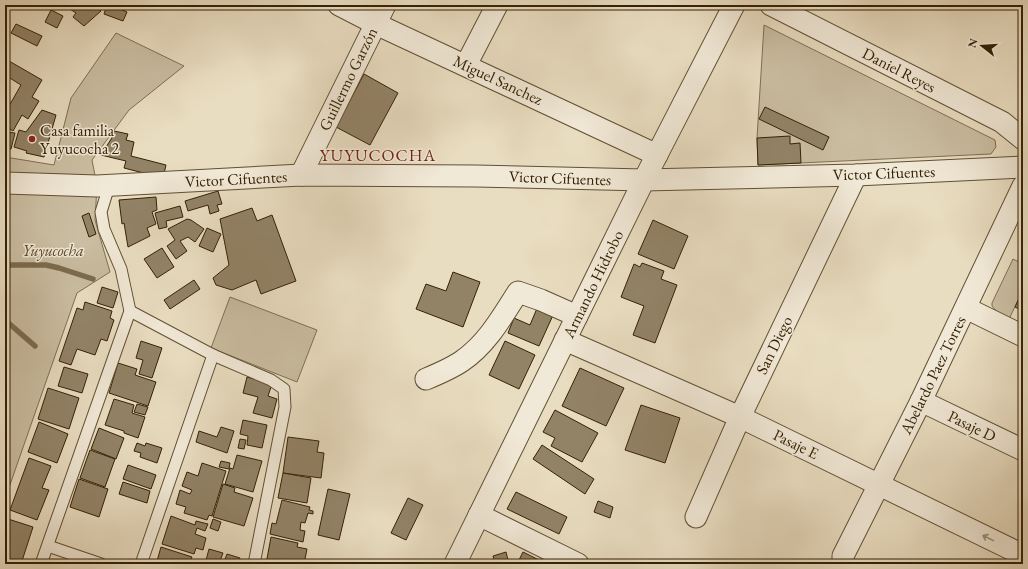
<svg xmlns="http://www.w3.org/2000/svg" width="1028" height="569" viewBox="0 0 1028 569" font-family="'EB Garamond',serif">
  <rect width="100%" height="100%" fill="#e9ddc1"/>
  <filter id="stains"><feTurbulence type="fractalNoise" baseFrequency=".005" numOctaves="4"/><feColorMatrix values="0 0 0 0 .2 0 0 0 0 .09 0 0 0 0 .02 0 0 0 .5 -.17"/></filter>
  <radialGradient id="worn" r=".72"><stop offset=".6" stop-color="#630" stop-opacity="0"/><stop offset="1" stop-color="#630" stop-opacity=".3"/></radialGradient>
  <g fill="#cabda1" stroke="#7f6f53">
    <polygon points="764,25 995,140 996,147 991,154 758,165 757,138"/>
    <polygon points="116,33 184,66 129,110 92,160 97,186 95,220 110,272 77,293 5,499 5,157 54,165 71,98"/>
    <polygon points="1013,259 1023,264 1023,290 1009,319 997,312 992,306 992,303"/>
    <polygon points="230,297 317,330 297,382 211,348"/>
  </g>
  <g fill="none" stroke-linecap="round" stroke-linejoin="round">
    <g stroke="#7b6b4f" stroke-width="5.5">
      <polyline points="5,265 46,265 59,268 93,279"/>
      <polyline points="5,320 35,346"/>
    </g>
  </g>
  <g fill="#928367" stroke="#342105">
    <polygon points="45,5 57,5 55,10"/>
    <polygon points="68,5 94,5 101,11 84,26 73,17 76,13 67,7"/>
    <polygon points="107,5 111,5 127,12 123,21 104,14"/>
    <polygon points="51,10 63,16 57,28 45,22"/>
    <polygon points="16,24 42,36 37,46 11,33"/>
    <polygon points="9,61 42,80 32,97 39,101 28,119 22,115 13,131 5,126 5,113 21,85 5,75 5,68"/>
    <polygon points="364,74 398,93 370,145 336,127"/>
    <polygon points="765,107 829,137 823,150 759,119"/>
    <polygon points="42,110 56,115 44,157 26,153 27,151 14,147 19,130 26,132"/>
    <polygon points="114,131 128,134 126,140 134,142 131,156 166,165 163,178 124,168 126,161 101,155 113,136"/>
    <polygon points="5,132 15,133 11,149 5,149"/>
    <polygon points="790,136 790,144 800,143 801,163 758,165 757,138"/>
    <polygon points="218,191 222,204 217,205 219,211 210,214 208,205 188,211 185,201"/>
    <polygon points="156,197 157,210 152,212 156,224 147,228 150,236 128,247 124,223 122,224 119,200"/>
    <polygon points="180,206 183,217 166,221 167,227 159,229 155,213"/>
    <polygon points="252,208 257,221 272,215 296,281 261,294 256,280 232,290 216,285 213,278 229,265 220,219"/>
    <polygon points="89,213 96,234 89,237 82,216"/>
    <polygon points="187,219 191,220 204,229 195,242 188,237 180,241 187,251 176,259 167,246 175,240 168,229"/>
    <polygon points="653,220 688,236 674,269 638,254"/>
    <polygon points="207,228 221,234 213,252 199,246"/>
    <polygon points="162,248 174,267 157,278 144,259"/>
    <polygon points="642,263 664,271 661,279 677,285 655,343 633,335 644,306 621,297 634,264 640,267"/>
    <polygon points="453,272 480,282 463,327 416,309 426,284 446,291"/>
    <polygon points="194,280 200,289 170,309 164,300"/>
    <polygon points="102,287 118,292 113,308 97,303"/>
    <polygon points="1023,290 1023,311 1015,307"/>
    <polygon points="85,302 112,311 110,318 114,320 107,341 101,339 95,355 77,349 71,365 59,361 77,308 83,310"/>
    <polygon points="538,306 554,313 539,346 508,333 514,318 530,325"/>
    <polygon points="141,341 162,348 152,378 139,374 143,360 136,358"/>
    <polygon points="505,341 535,355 519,389 489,375"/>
    <polygon points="118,363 137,369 135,375 156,382 148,406 109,393"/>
    <polygon points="64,367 88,374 82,393 58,386"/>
    <polygon points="580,368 624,388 606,426 562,406"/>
    <polygon points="247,377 272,384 268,396 277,399 272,418 253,413 258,397 243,393"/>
    <polygon points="48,388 79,398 69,429 38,419"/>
    <polygon points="114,399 134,405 132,413 145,417 138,438 124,433 124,431 105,425"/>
    <polygon points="137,404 148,407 145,415 134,412"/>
    <polygon points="641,405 680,418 665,463 625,450"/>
    <polygon points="555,410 598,433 582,462 551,446 555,438 543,432"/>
    <polygon points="243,420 267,425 262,448 247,445 248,436 240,434"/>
    <polygon points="39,422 68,434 57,463 28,452"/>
    <polygon points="221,427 234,431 227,453 196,442 199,431 217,437"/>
    <polygon points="99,428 124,438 116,459 91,449"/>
    <polygon points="288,437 319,441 317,452 324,453 321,478 283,473"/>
    <polygon points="240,439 246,440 244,449 238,448"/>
    <polygon points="137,443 145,446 146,443 162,448 157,463 140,457 141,453 134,451"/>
    <polygon points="542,445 594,479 585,494 533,459"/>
    <polygon points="90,450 115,459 105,487 80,478"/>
    <polygon points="237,455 262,461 253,492 225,484 230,468 233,469"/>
    <polygon points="29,458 51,466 42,488 49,490 37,520 10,510"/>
    <polygon points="221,461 230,463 229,469 219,467"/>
    <polygon points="202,463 226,471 212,516 209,515 207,520 184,513 186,507 176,504 180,490 190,494 192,490 182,486 187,472 198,476"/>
    <polygon points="128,465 156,475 151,489 123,479"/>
    <polygon points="283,473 311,478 307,503 278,498"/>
    <polygon points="79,479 108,489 99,517 70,507"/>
    <polygon points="123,482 150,491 147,503 119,494"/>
    <polygon points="223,484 235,488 234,492 253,498 244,526 213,517"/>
    <polygon points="328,489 350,494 339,540 318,535"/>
    <polygon points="516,492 567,517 559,534 507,509"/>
    <polygon points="408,498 423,505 406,540 391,533"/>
    <polygon points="282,500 310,507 309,510 313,511 313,514 308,513 305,523 301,522 300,530 305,531 303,542 270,534 272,523 276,524"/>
    <polygon points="598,501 613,507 610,518 594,512"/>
    <polygon points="171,516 195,525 196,521 208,524 205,531 197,528 195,534 206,538 203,550 196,548 194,554 162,544"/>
    <polygon points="5,518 33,527 21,564 5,564"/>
    <polygon points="213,519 221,522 218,531 210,528"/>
    <polygon points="271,537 298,543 297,547 307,549 304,564 266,564"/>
    <polygon points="161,547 192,557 189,564 167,564 157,561"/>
    <polygon points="209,549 223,553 220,561 224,562 227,554 240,558 238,564 205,564"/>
    <polygon points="506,552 509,564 495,564 493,556"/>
    <polygon points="523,552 539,560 537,564 517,564"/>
  </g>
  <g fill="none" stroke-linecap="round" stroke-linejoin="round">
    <g stroke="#615034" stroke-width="13">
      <g id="service">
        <polyline points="109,186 101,212 104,229 121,269 130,311"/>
        <polyline points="48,546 101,564"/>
        <polyline points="41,564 130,311 213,355 271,380 284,389 285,407 254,564"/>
        <polyline points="141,564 213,355"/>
      </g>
    </g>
    <g stroke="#615034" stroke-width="23">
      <g id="minor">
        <polyline points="339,5 376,24 657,155"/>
        <polyline points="771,5 1002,122 1023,139"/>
        <polyline points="466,65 497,5"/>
        <polyline points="301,175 385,5"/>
        <polyline points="5,183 97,186 301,175 476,176 644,180 856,175 1023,167"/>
        <polyline points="966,308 1023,336"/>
        <polyline points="565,340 740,417 1023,555"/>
        <path d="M 426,379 C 438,374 452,368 462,361 C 487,344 502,317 518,292 L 541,300 L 577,316"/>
        <polyline points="921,401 1023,450"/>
        <polyline points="479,515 578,564"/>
        <polyline points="696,517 740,417 856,175"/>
        <polyline points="455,564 644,180 734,5"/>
        <polyline points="843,564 843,556 921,401 1023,186"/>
      </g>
    </g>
    <use href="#service" stroke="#f1e9d7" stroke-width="11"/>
    <use href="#minor" stroke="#f1e9d7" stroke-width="21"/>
  </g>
  <defs><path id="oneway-shaft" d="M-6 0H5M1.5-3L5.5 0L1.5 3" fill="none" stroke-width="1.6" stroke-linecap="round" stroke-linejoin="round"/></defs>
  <use stroke="#9c8f78" href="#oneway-shaft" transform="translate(988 538) rotate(-154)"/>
  <circle fill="#8f2418" stroke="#f1e9d7" stroke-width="1.5" cx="32" cy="139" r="4"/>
  <g text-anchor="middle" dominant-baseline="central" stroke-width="3" stroke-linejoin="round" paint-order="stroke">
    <g font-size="16" fill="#342105" stroke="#f1e9d7">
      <text transform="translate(899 70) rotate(27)">Daniel Reyes</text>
      <text transform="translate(348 79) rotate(-64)">Guillermo Garzón</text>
      <text transform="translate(498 80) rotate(25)">Miguel Sanchez</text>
      <text transform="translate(884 173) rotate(-2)">Victor Cifuentes</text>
      <text transform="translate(560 178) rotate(2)">Victor Cifuentes</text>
      <text transform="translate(236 179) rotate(-3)">Victor Cifuentes</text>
      <text transform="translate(593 284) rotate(-64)">Armando Hidrobo</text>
      <text transform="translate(774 345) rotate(-64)">San Diego</text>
      <text transform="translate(933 375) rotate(-64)">Abelardo Paez Torres</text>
      <text transform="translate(972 426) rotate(26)">Pasaje D</text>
      <text transform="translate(796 444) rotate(26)">Pasaje E</text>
    </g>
    <g font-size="16" fill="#342105" stroke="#f1e9d7" text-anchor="start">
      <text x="40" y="130">Casa familia<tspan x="40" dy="18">Yuyucocha 2</tspan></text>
    </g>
    <g font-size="16" font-style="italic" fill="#5a482c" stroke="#f1e9d7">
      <text x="53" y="250">Yuyucocha</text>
    </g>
    <g font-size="17" letter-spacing="1" fill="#7a1f14" stroke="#f1e9d7">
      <text x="378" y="155">YUYUCOCHA</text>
    </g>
  </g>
  <rect width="1028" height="569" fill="none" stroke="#e9ddc1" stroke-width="20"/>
  <rect x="6" y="6" width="1016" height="557" fill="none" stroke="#342105" stroke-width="2"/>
  <rect x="10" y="10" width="1008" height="549" fill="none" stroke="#342105"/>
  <g transform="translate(982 46) rotate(287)" stroke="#f1e9d7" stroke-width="3" paint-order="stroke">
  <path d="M0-3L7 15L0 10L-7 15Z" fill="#342105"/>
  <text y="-6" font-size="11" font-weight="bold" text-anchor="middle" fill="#342105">N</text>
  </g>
  <rect width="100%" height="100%" filter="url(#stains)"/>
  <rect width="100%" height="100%" fill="url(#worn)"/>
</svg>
